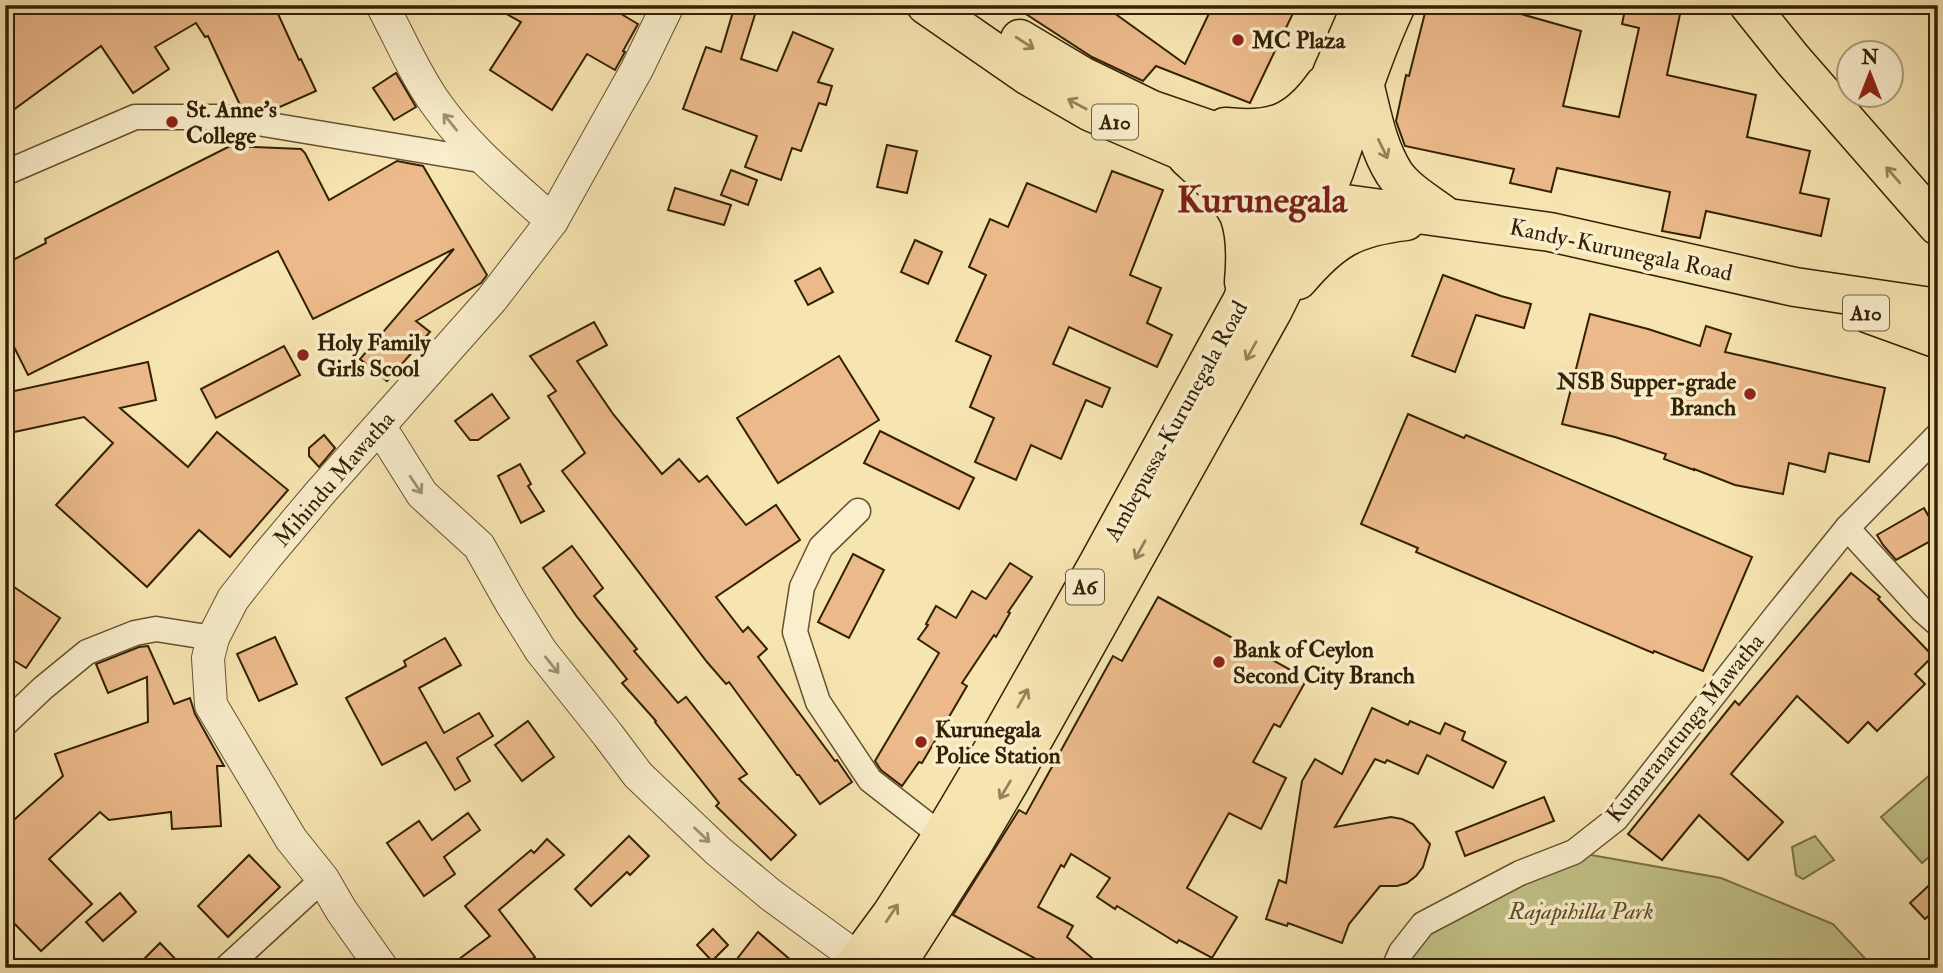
<svg xmlns="http://www.w3.org/2000/svg" width="1943" height="973" viewBox="0 0 1943 973" font-family="'IM FELL Double Pica',serif">
  <rect width="100%" height="100%" fill="#f7e5b1"/>
  <filter id="stains"><feTurbulence type="fractalNoise" baseFrequency=".00286" numOctaves="4"/><feColorMatrix values="0 0 0 0 .2 0 0 0 0 .09 0 0 0 0 .02 0 0 0 .5 -.17"/></filter>
  <radialGradient id="worn" r=".72"><stop offset=".6" stop-color="#630" stop-opacity="0"/><stop offset="1" stop-color="#630" stop-opacity=".3"/></radialGradient>
  <g fill="#c2c388" stroke="#7a7246" stroke-width="2">
    <polygon points="1938,768 1938,849 1922,863 1881,817"/>
    <polygon points="1815,836 1834,860 1803,879 1796,875 1792,847"/>
    <polygon points="1574,852 1721,878 1833,924 1874,968 1394,968 1423,924"/>
  </g>
  <g fill="#ecba8a" stroke="#332105" stroke-width="2">
    <polygon points="5,5 274,5 299,60 301,59 316,91 273,110 240,105 208,36 205,37 196,23 155,47 169,69 133,93 101,46 5,116"/>
    <polygon points="490,5 606,5 638,24 623,51 625,52 615,70 587,54 552,110 490,70 521,22"/>
    <polygon points="735,5 758,5 741,59 777,71 793,32 833,49 818,82 832,86 826,105 819,103 801,151 792,148 781,180 745,167 757,136 683,109 706,47 721,52"/>
    <polygon points="1012,5 1103,5 1185,64 1213,5 1297,5 1250,103 1156,66 1143,81 1092,57"/>
    <polygon points="1427,5 1489,5 1581,31 1563,106 1619,117 1639,28 1622,24 1626,5 1682,5 1667,75 1756,95 1747,137 1810,151 1800,193 1829,199 1821,236 1706,211 1700,238 1662,231 1670,192 1557,168 1551,192 1510,183 1514,169 1405,146 1396,121 1406,75 1409,76"/>
    <polygon points="396,73 416,107 394,120 373,88"/>
    <polygon points="887,145 917,151 907,193 877,187"/>
    <polygon points="230,146 301,149 305,153 329,200 397,161 423,166 487,275 481,283 416,321 430,332 387,381 360,359 454,249 313,319 278,251 28,375 5,329 5,264 46,243 45,239"/>
    <polygon points="731,170 757,180 748,205 721,195"/>
    <polygon points="1112,171 1163,190 1130,275 1161,288 1147,323 1172,335 1157,367 1069,327 1053,364 1110,388 1102,407 1086,400 1061,459 1031,445 1016,480 975,462 994,418 970,407 991,356 956,341 986,275 969,267 990,219 1008,227 1027,183 1096,212"/>
    <polygon points="675,188 731,205 724,225 668,210"/>
    <polygon points="915,240 942,252 928,284 901,272"/>
    <polygon points="820,268 833,292 808,305 795,281"/>
    <polygon points="1443,275 1501,296 1531,304 1524,328 1476,315 1455,372 1412,356"/>
    <polygon points="1590,314 1648,329 1700,346 1706,326 1731,334 1725,352 1885,388 1869,462 1829,453 1825,472 1789,463 1783,494 1735,485 1694,469 1694,470 1664,459 1666,454 1615,437 1562,424"/>
    <polygon points="594,322 607,345 577,361 613,414 662,474 679,459 699,482 707,476 746,525 776,505 800,540 716,597 743,632 748,627 767,649 758,657 835,761 837,760 852,782 820,804 799,775 797,775 729,682 726,684 707,662 562,471 585,453 548,396 556,391 530,356"/>
    <polygon points="284,346 300,375 216,418 201,389"/>
    <polygon points="839,356 879,420 778,483 737,418"/>
    <polygon points="148,362 156,400 120,408 188,467 217,432 288,490 230,557 199,530 147,587 56,505 113,443 84,417 5,434 5,393"/>
    <polygon points="492,394 509,418 478,440 470,440 455,421"/>
    <polygon points="1408,414 1464,438 1466,435 1752,557 1703,671 1654,651 1653,653 1416,552 1418,548 1361,524"/>
    <polygon points="880,431 974,478 959,509 864,463"/>
    <polygon points="324,435 335,448 319,467 309,456 309,448"/>
    <polygon points="520,464 531,484 528,486 544,511 521,523 498,476"/>
    <polygon points="1924,508 1938,533 1938,537 1896,560 1883,545 1877,535"/>
    <polygon points="572,546 603,588 594,596 637,649 634,651 678,703 686,697 747,774 739,779 796,835 771,860 716,806 719,803 655,722 656,721 622,683 627,679 577,617 543,568"/>
    <polygon points="853,554 884,570 849,638 818,622"/>
    <polygon points="1010,563 1032,577 1008,612 1010,613 996,637 994,635 962,683 967,686 922,763 919,762 902,786 881,770 875,761 939,653 918,639 928,625 926,624 936,606 956,618 972,591 986,599"/>
    <polygon points="1851,573 1880,597 1878,599 1933,656 1915,674 1925,684 1877,731 1868,722 1848,743 1797,696 1731,774 1783,822 1748,860 1699,815 1662,860 1628,834 1735,701 1739,705"/>
    <polygon points="5,581 60,618 26,668 5,655"/>
    <polygon points="1158,597 1307,679 1280,727 1274,724 1253,762 1286,778 1261,829 1229,813 1187,888 1237,917 1212,958 1179,940 1177,943 1117,906 1115,909 1097,897 1110,878 1071,854 1064,867 1061,865 1038,907 1073,926 1067,937 1104,968 1053,968 953,915 1019,810 1026,814 1113,656 1122,661"/>
    <polygon points="275,637 297,684 259,701 237,654"/>
    <polygon points="445,638 461,665 419,688 444,733 479,713 493,736 457,758 470,781 455,790 426,742 382,765 346,698 406,666 404,661"/>
    <polygon points="148,646 174,704 190,698 195,714 224,766 217,766 221,826 172,829 171,812 109,820 100,812 49,859 92,904 41,951 6,915 14,907 5,898 5,828 63,776 55,754 148,722 147,677 108,693 96,664 139,647"/>
    <polygon points="1372,708 1408,725 1410,721 1440,734 1445,723 1465,732 1462,740 1506,762 1493,788 1427,755 1418,774 1387,760 1385,763 1375,759 1335,827 1391,817 1402,819 1413,824 1430,844 1423,867 1416,876 1407,883 1397,886 1380,886 1349,924 1342,943 1288,923 1287,926 1266,919 1279,880 1286,883 1302,781 1315,759 1342,774"/>
    <polygon points="528,721 554,757 522,781 495,745"/>
    <polygon points="1544,797 1554,821 1465,856 1456,832"/>
    <polygon points="468,813 480,830 444,857 455,874 424,896 387,843 419,821 432,840"/>
    <polygon points="629,836 649,856 630,875 627,872 591,906 575,889"/>
    <polygon points="547,839 564,855 499,910 535,957 521,968 447,968 490,936 465,906 531,850 534,853"/>
    <polygon points="249,855 280,887 228,937 198,906"/>
    <polygon points="1938,877 1938,907 1925,919 1910,903"/>
    <polygon points="120,893 136,912 103,941 86,922"/>
    <polygon points="713,929 728,945 712,961 697,945"/>
    <polygon points="758,932 800,968 730,968"/>
    <polygon points="160,943 184,968 135,968"/>
  </g>
  <g fill="none" stroke-linecap="round" stroke-linejoin="round">
    <g stroke="#645230" stroke-width="27">
      <g id="minor">
        <polyline points="5,173 135,117 222,117 486,161"/>
        <polyline points="858,511 821,547 802,587 795,632 818,702 870,780 942,836"/>
        <polyline points="1847,528 1922,610 1938,624"/>
        <polyline points="5,724 43,688 87,652 135,633 156,629 213,638"/>
        <polyline points="226,968 323,879"/>
        <polyline points="1394,968 1401,952 1423,924 1520,873 1574,852 1616,819 1775,617 1847,528 1938,435"/>
      </g>
    </g>
    <g stroke="#645230" stroke-width="34">
      <g id="tertiary">
        <path d="M 382,5 C 400,38 415,75 437,105 C 468,149 512,184 552,221"/>
        <polyline points="380,427 422,494 479,546 511,603 541,651 608,735 638,775 718,851 771,895 871,968"/>
        <polyline points="382,968 341,910 323,879 291,839 211,705 208,658 213,638 233,599 266,557 319,494 492,299 552,221 637,69 668,5"/>
      </g>
    </g>
    <g stroke="#332105" stroke-width="41">
      <polyline id="primary" points="1749,5 1793,60 1938,226"/>
    </g>
    <g stroke="#332105" stroke-width="41">
      <g id="trunk">
        <polyline points="926,5 1027,75 1091,112 1180,150 1323,201 1550,232 1795,287 1938,308"/>
        <polyline points="1020,39 1082,76 1152,110 1324,169"/>
        <path d="M 1364,83 C 1372,114 1377,146 1394,173 C 1406,191 1428,203 1445,216"/>
        <path d="M 1225,127 C 1272,132 1296,124 1324,85"/>
        <path d="M 1187,157 C 1203,172 1230,195 1239,215 C 1247,236 1246,260 1244,282"/>
        <path d="M 1298,280 C 1332,240 1353,227 1406,221"/>
        <polyline points="1869,314 1938,339"/>
        <polyline points="852,968 891,915 942,836 1000,738 1098,564 1242,301 1333,71 1362,5"/>
        <path d="M 894,968 L 973,844 L 1010,781 L 1273,310 C 1296,265 1316,219 1334,172 C 1354,116 1371,59 1396,5"/>
      </g>
    </g>
    <use href="#minor" stroke="#faeecc" stroke-width="24"/>
    <use href="#tertiary" stroke="#faeecc" stroke-width="32"/>
    <use href="#primary" stroke="#f7e5b1" stroke-width="38"/>
    <use href="#trunk" stroke="#f7e5b1" stroke-width="38"/>
  </g>
  <defs><path id="oneway-shaft" d="M-6 0H5M1.5-3L5.5 0L1.5 3" fill="none" stroke-width="1.6" stroke-linecap="round" stroke-linejoin="round" transform="scale(1.75)"/></defs>
  <g stroke="#95835b">
    <use href="#oneway-shaft" transform="translate(1025 43) rotate(33)"/>
    <use href="#oneway-shaft" transform="translate(1077 104) rotate(-152)"/>
    <use href="#oneway-shaft" transform="translate(1383 149) rotate(64)"/>
    <use href="#oneway-shaft" transform="translate(1893 175) rotate(-131)"/>
    <use href="#oneway-shaft" transform="translate(1251 351) rotate(119)"/>
    <use href="#oneway-shaft" transform="translate(1140 550) rotate(119)"/>
    <use href="#oneway-shaft" transform="translate(1023 698) rotate(-61)"/>
    <use href="#oneway-shaft" transform="translate(1005 790) rotate(121)"/>
    <use href="#oneway-shaft" transform="translate(892 913) rotate(-56)"/>
  </g>
  <g stroke="#a09272">
    <use href="#oneway-shaft" transform="translate(450 122) rotate(-129)"/>
    <use href="#oneway-shaft" transform="translate(416 485) rotate(56)"/>
    <use href="#oneway-shaft" transform="translate(552 665) rotate(51)"/>
    <use href="#oneway-shaft" transform="translate(702 835) rotate(44)"/>
  </g>
  <g fill="#8f2418" stroke="#faeecc" stroke-width="2.5">
    <circle cx="1238" cy="40" r="7"/>
    <circle cx="172" cy="122" r="7"/>
    <circle cx="303" cy="355" r="7"/>
    <circle cx="1750" cy="394" r="7"/>
    <circle cx="1219" cy="662" r="7"/>
    <circle cx="921" cy="742" r="7"/>
  </g>
  <g text-anchor="middle" dominant-baseline="central" stroke-width="7" stroke-linejoin="round" paint-order="stroke">
    <g fill="#faeecc" stroke="#6f5e41" stroke-width="2">
      <rect x="1092" y="104.5" width="46" height="35" rx="5"/>
      <rect x="1843" y="295.5" width="46" height="35" rx="5"/>
      <rect x="1066" y="569.5" width="38" height="35" rx="5"/>
    </g>
    <g font-size="21" font-weight="bold" fill="#332105">
      <text x="1115" y="122">A10</text>
      <text x="1866" y="313">A10</text>
      <text x="1085" y="587">A6</text>
    </g>
    <g font-size="23" font-weight="bold" fill="#332105" stroke="#faeecc" text-anchor="start">
      <text x="1252" y="40">MC Plaza</text>
      <text x="186" y="109">St. Anne's<tspan x="186" dy="26">College</tspan></text>
      <text x="317" y="342">Holy Family<tspan x="317" dy="26">Girls Scool</tspan></text>
      <text x="1736" y="381" text-anchor="end">NSB Supper-grade<tspan x="1736" dy="26">Branch</tspan></text>
      <text x="1233" y="649">Bank of Ceylon<tspan x="1233" dy="26">Second City Branch</tspan></text>
      <text x="935" y="729">Kurunegala<tspan x="935" dy="26">Police Station</tspan></text>
    </g>
    <g font-size="23" fill="#332105" stroke="#faeecc">
      <text transform="translate(1621 250) rotate(12)">Kandy-Kurunegala Road</text>
      <text transform="translate(1176 421) rotate(-61)">Ambepussa-Kurunegala Road</text>
      <text transform="translate(334 479) rotate(-49)">Mihindu Mawatha</text>
      <text transform="translate(1685 728) rotate(-51)">Kumaranatunga Mawatha</text>
    </g>
    <g font-size="23" font-style="italic" fill="#5e522c" stroke="#faeecc">
      <text x="1581" y="911">Rajapihilla Park</text>
    </g>
    <g font-size="37" font-weight="bold" fill="#7a1f14" stroke="#faeecc">
      <text x="1262" y="200">Kurunegala</text>
    </g>
  </g>
  <rect width="1943" height="973" fill="none" stroke="#f7e5b1" stroke-width="28"/>
  <rect x="7" y="7" width="1929" height="959" fill="none" stroke="#332105" stroke-width="3.5"/>
  <rect x="14" y="14" width="1915" height="945" fill="none" stroke="#332105" stroke-width="2"/>
  <g transform="translate(1870 74)"><circle r="33" fill="#faeecc" stroke="#aa9c7c" stroke-width="2"/>
  <path d="M0-5L12 26L0 18L-12 26Z" fill="#8f2418"/>
  <text y="-10" font-size="19" font-weight="bold" text-anchor="middle" fill="#332105">N</text>
  </g>
  <rect width="100%" height="100%" filter="url(#stains)"/>
  <rect width="100%" height="100%" fill="url(#worn)"/>
</svg>
